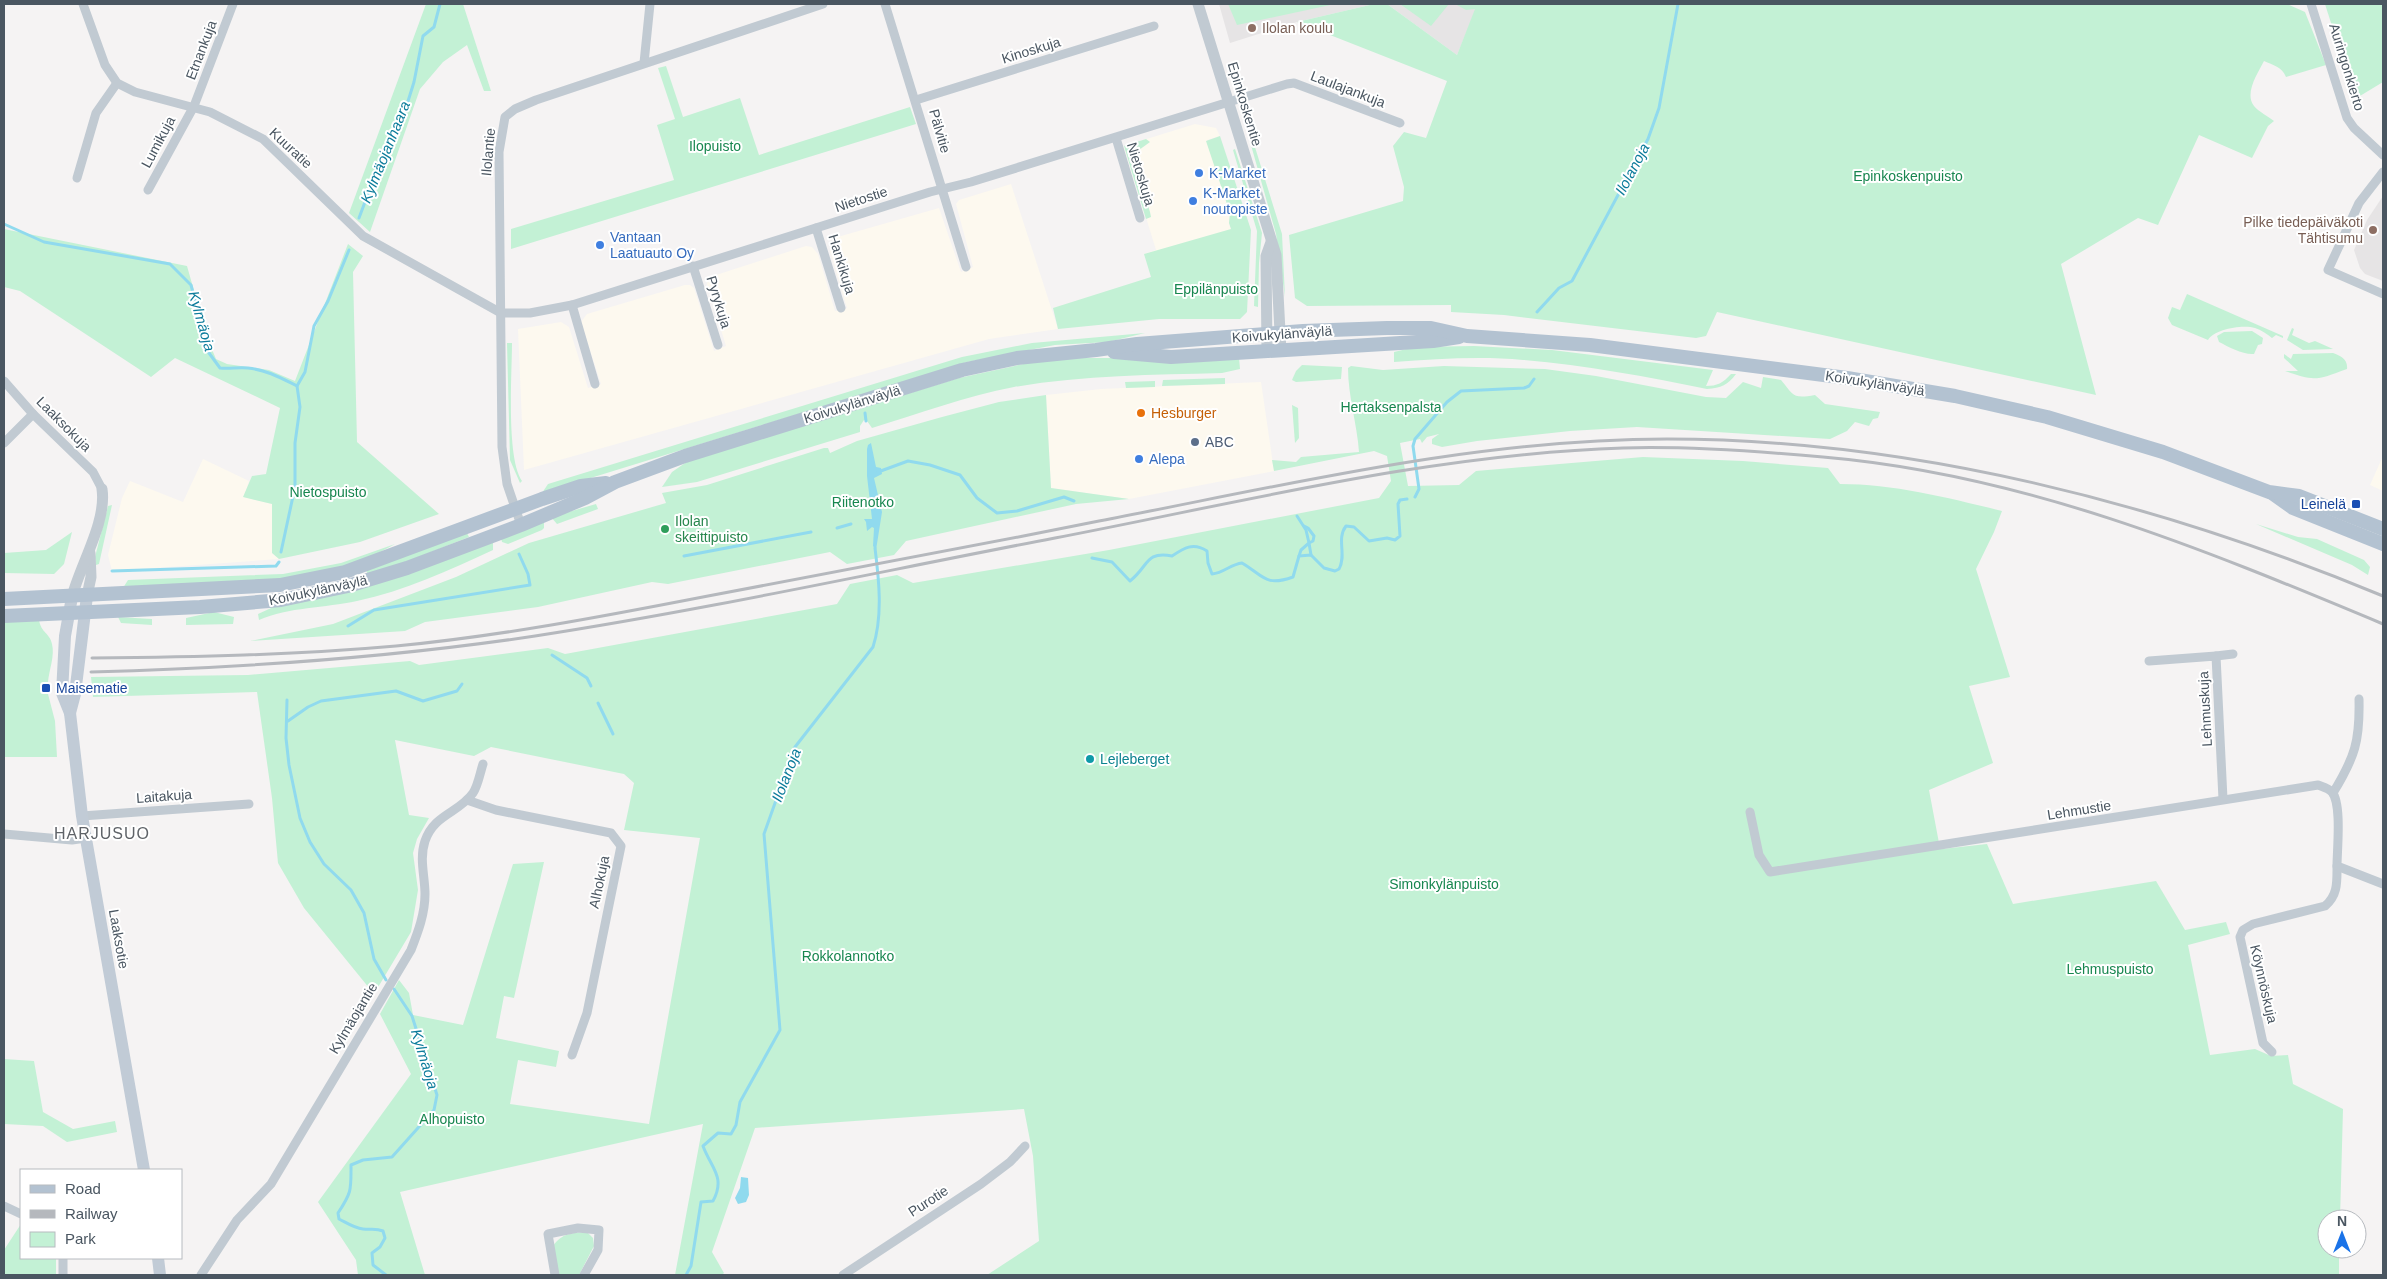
<svg xmlns="http://www.w3.org/2000/svg" width="2387" height="1279" viewBox="0 0 2387 1279" font-family="Arial,sans-serif">
  <rect width="100%" height="100%" fill="#f5f3f3"/>
  <g fill="#fdf9ef">
    <polygon points="1195,124 1216,128 1220,136 1207,140 1230,213 1229,223 1238,252 1144,254 1156,250 1124,146"/>
    <polygon points="1011,184 1058,329 989,339 524,470 518,329 561,322 569,327 588,388 601,384 581,322 587,314 685,285 690,285 694,288 714,351 726,346 707,284 708,279 713,276 806,246 812,247 818,254 835,311 847,308 830,251 830,243 834,238 939,208 961,272 973,267 956,204 959,200"/>
    <polygon points="1261,382 1274,471 1129,499 1051,488 1046,395 1101,389"/>
    <polygon points="2383,456 2383,491 2370,485"/>
    <polygon points="203,459 249,481 244,497 272,504 272,553 279,559 112,571 108,555 122,498 130,481 183,502"/>
  </g>
  <g fill="#e6e4e5">
    <polygon points="1219,4 1374,4 1297,22 1230,43"/>
    <polygon points="1387,4 1478,4 1457,55"/>
    <polygon points="2383,196 2383,281 2365,274 2360,268 2354,250 2367,220"/>
  </g>
  <g fill="#c3f1d5">
    <polygon points="426,4 463,4 491,91 484,91 467,45 443,62 420,89 370,232 349,213"/>
    <polygon points="1228,4 1335,4 1237,25"/>
    <path d="M 1374,4 L 1387,4 L 1457,55 L 1475,9 L 1466,10 L 1455,4 L 2287,4 L 2305,12 L 2326,65 L 2286,77 C 2282,67 2273,65 2264,61 C 2258,73 2244,93 2254,106 C 2259,112 2268,116 2274,121 L 2268,126 L 2252,158 L 2199,135 L 2158,225 L 2138,218 L 2061,264 L 2096,395 L 1717,312 L 1706,336 L 1696,338 L 1504,315 L 1451,312 L 1451,305 L 1307,306 L 1295,298 L 1289,235 L 1403,201 L 1404,187 L 1393,146 L 1404,132 L 1426,138 L 1447,81 L 1297,22 Z"/>
    <polygon points="1400,4 1449,4 1431,26"/>
    <polygon points="2325,4 2383,4 2383,82 2355,99"/>
    <polygon points="666,66 683,117 740,98 759,155 910,107 916,124 511,249 511,229 674,180 657,125 675,119 658,68"/>
    <polygon points="1220,136 1251,230 1247,312 1240,319 1159,319 1058,329 1053,308 1151,277 1144,254 1231,229 1229,223 1230,213 1206,141"/>
    <polygon points="1146,139 1150,142 1139,150 1135,164 1150,212 1151,217 1146,219 1124,146"/>
    <polygon points="1254,144 1282,234 1285,297 1276,234 1251,145"/>
    <polygon points="1235,149 1262,233 1259,263 1258,307 1254,306 1257,231 1233,150"/>
    <polygon points="4,229 187,266 208,340 216,359 227,364 269,370 295,381 348,244 363,256 353,272 357,442 439,514 360,542 279,559 272,553 272,504 243,497 252,476 266,474 280,408 175,358 151,377 20,291 4,287"/>
    <path d="M 2187,294 L 2283,336 L 2283,338 L 2276,335 L 2272,338 C 2267,334 2261,330 2255,328 C 2243,324 2214,329 2208,340 L 2172,325 L 2168,318 L 2172,307 L 2180,310 Z"/>
    <polygon points="2292,328 2294,329 2292,335 2309,343 2315,341 2333,349 2303,350 2287,340"/>
    <path d="M 2252,331 L 2263,338 L 2262,344 L 2258,345 L 2254,354 C 2243,355 2229,347 2219,342 L 2217,336 L 2224,332 Z"/>
    <polygon points="1145,333 1108,342 1055,345 967,362 542,493 548,484 962,357 1032,343"/>
    <path d="M 507,343 L 512,343 C 512,374 506,458 522,481 L 520,483 L 510,460 Z"/>
    <path d="M 1474,346 L 1552,350 L 1713,370 L 1706,386 C 1717,386 1723,383 1731,374 L 1736,374 C 1728,385 1721,388 1707,389 C 1647,377 1585,365 1523,360 C 1481,356 1437,359 1394,362 L 1394,352 L 1415,347 Z"/>
    <path d="M 2333,353 C 2341,356 2348,359 2347,369 C 2317,380 2315,382 2285,371 L 2298,371 L 2284,358 L 2284,354 L 2291,359 L 2293,354 Z"/>
    <path d="M 1069,358 L 1239,358 L 1240,369 L 1222,373 C 1153,375 1083,375 1014,387 C 966,396 918,414 872,428 L 867,421 L 864,420 L 860,426 L 860,432 L 697,482 L 662,487 L 672,472 L 688,461 L 959,378 L 1028,363 Z"/>
    <polygon points="1302,365 1342,367 1341,379 1296,382 1292,380 1296,371"/>
    <path d="M 1351,366 L 1383,370 L 1444,366 L 1545,369 L 1596,376 L 1706,397 L 1726,398 L 1743,382 L 1761,388 L 1763,377 L 1781,380 C 1794,396 1793,399 1815,395 L 1825,404 L 1880,412 L 1878,418 L 1873,419 L 1869,426 L 1855,422 L 1847,431 L 1830,439 L 1637,427 L 1570,431 L 1477,441 L 1442,447 L 1432,444 L 1432,439 L 1439,434 L 1427,437 L 1422,443 L 1420,439 L 1400,443 L 1408,486 L 1459,485 L 1476,471 L 1643,457 L 1743,461 L 1828,468 L 1840,484 C 1894,484 1949,498 2002,511 L 1994,532 L 1976,569 L 2010,677 L 1969,686 L 1993,763 L 1929,790 L 1939,843 L 1942,849 L 1987,844 L 2013,904 L 2156,881 L 2185,930 L 2226,922 L 2230,934 L 2188,945 L 2210,1055 L 2255,1049 L 2271,1056 L 2288,1055 L 2293,1084 L 2343,1109 L 2340,1219 L 2327,1219 L 2327,1249 L 2339,1249 L 2339,1275 L 987,1275 L 1039,1241 L 1033,1156 L 1024,1109 L 755,1128 L 712,1252 L 724,1273 L 722,1275 L 675,1275 L 703,1124 L 400,1192 L 425,1275 L 358,1275 L 356,1260 L 318,1202 L 411,1074 L 380,1014 L 399,980 L 409,993 L 413,1015 L 463,1025 L 513,864 L 544,862 L 514,998 L 504,996 L 496,1038 L 559,1051 L 556,1067 L 518,1060 L 510,1104 L 649,1124 L 700,838 L 624,830 L 634,783 L 624,774 L 491,747 L 474,756 L 395,740 L 409,815 L 429,818 L 417,839 L 413,853 L 418,890 L 411,932 L 374,994 L 304,908 L 278,863 L 272,798 L 257,692 L 93,697 L 91,677 L 248,675 L 410,661 L 419,665 L 548,648 L 565,654 L 837,604 L 850,584 L 897,575 L 913,583 L 1109,550 L 1379,498 L 1391,481 L 1387,456 L 1374,451 L 1274,471 L 1272,460 L 1296,462 L 1301,457 L 1359,452 C 1357,424 1348,396 1348,368 Z"/>
    <polygon points="1225,378 1225,384 1162,386 1163,380"/>
    <polygon points="1155,381 1155,387 1126,388 1125,382"/>
    <polygon points="1046,395 1051,488 1129,499 1076,504 906,541 894,555 847,564 830,552 668,584 652,582 538,607 425,622 405,631 250,641 333,624 456,577 529,543 666,503 662,493 707,485 824,448 828,448 830,453 857,441 942,417 999,402"/>
    <polygon points="1292,405 1298,408 1299,438 1295,443"/>
    <polygon points="596,504 598,509 557,524 551,517"/>
    <polygon points="112,505 99,564 96,565 95,557 108,506"/>
    <polygon points="544,520 544,528 542,530 508,544 502,542 501,538"/>
    <polygon points="2256,524 2298,537 2317,539 2364,560 2370,567 2368,575 2352,565"/>
    <polygon points="72,532 64,564 54,574 4,573 4,553 46,550"/>
    <polygon points="467,533 469,537 411,560 368,575 366,570"/>
    <path d="M 493,541 L 493,550 C 450,570 404,591 357,601 C 325,608 289,607 259,620 L 258,614 L 280,604 Z"/>
    <path d="M 395,544 C 314,591 214,583 123,588 L 128,580 L 283,574 L 341,563 Z"/>
    <polygon points="214,612 234,617 233,624 186,625 186,618"/>
    <polygon points="118,617 152,619 152,625 121,623"/>
    <path d="M 39,620 C 41,633 50,633 52,644 C 55,656 49,670 48,682 L 44,682 L 44,693 L 48,694 L 55,721 L 57,757 L 4,757 L 4,621 Z"/>
    <polygon points="4,1059 34,1061 43,1112 73,1129 115,1121 117,1132 67,1142 43,1126 4,1124"/>
    <polygon points="21,1224 21,1258 56,1258 56,1275 4,1275 4,1250"/>
    <path d="M 587,1232 L 593,1238 L 594,1246 L 579,1275 L 558,1275 L 553,1246 C 562,1233 572,1233 587,1232 Z"/>
  </g>
  <g fill="#90daee">
    <polygon points="871,443 876,467 881,468 882,474 874,478 882,512 876,550 873,546 874,528 872,527 867,531 866,522 864,519 872,519 867,476 867,449 868,445"/>
    <polygon points="741,1177 748,1178 749,1195 746,1202 738,1204 735,1198 740,1188"/>
  </g>
  <g fill="none" stroke-linecap="round" stroke-linejoin="round">
    <g stroke="#90daee" stroke-width="3">
      <polyline points="359,218 386,146 397,131 399,117 404,114 414,82 423,36 434,27 440,4"/>
      <path d="M 4,224 L 44,242 L 170,264 L 191,285 L 209,353 L 220,368 C 230,369 238,367 248,368 C 267,370 281,378 297,386 L 300,407 L 295,443 L 295,487 L 281,552"/>
      <polyline points="1537,312 1559,288 1572,281 1648,139 1659,108 1678,4"/>
      <polyline points="297,386 305,372 314,326 328,301 349,250"/>
      <polyline points="865,413 866,421"/>
      <polyline points="878,472 908,461 930,465 960,475 977,498 997,513 1017,511 1064,497 1074,501"/>
      <polyline points="1415,497 1419,489 1413,446 1415,439 1447,402 1461,391 1524,388 1529,386 1534,379"/>
      <polyline points="1297,516 1306,530 1309,543 1301,550 1299,556"/>
      <polyline points="1304,526 1308,528 1314,536 1313,541 1309,543 1311,555"/>
      <polyline points="837,528 851,524"/>
      <polyline points="684,556 811,532"/>
      <path d="M 1092,558 L 1112,562 L 1130,581 C 1149,566 1145,551 1172,556 C 1184,548 1193,542 1207,551 L 1208,563 L 1212,574 C 1224,573 1231,564 1242,563 C 1264,576 1265,587 1293,577 L 1299,556 L 1311,555 L 1324,568 L 1335,571 L 1339,569 C 1347,555 1336,539 1346,526 L 1354,527 L 1369,541 L 1387,538 L 1395,540 L 1400,536 L 1398,504 L 1400,500 L 1407,499"/>
      <polyline points="112,571 276,566 279,562"/>
      <polyline points="348,626 374,610 530,585 528,574 519,554"/>
      <polyline points="552,655 587,678 591,686"/>
      <polyline points="287,700 286,738 289,765 300,818 310,842 324,864 351,890 364,913 374,959 386,980"/>
      <polyline points="598,703 613,734"/>
      <polyline points="288,721 308,707 321,701 396,691 423,701 457,691 462,684"/>
      <path d="M 386,1275 L 373,1265 L 372,1253 L 380,1247 L 385,1238 L 383,1231 C 376,1228 371,1230 363,1229 C 354,1228 347,1223 339,1219 L 338,1213 C 352,1192 351,1190 351,1165 L 363,1160 L 392,1157 L 434,1110 L 437,1095 L 412,1016 L 394,989"/>
      <path d="M 686,1275 L 691,1266 L 701,1202 L 713,1201 C 726,1177 711,1168 703,1146 L 718,1133 L 731,1134 L 736,1125 L 740,1102 L 780,1030 L 764,834 L 795,747 L 873,647 C 883,616 879,580 875,548"/>
    </g>
    <g stroke="#c1cad2" stroke-width="9">
      <polyline points="83,4 105,65 117,83 135,92 210,112 263,139 363,236 501,313 530,313 572,305 930,192 971,182 1287,84 1294,83 1400,123"/>
      <polyline points="885,4 966,267"/>
      <polyline points="2311,4 2347,118 2354,128 2383,155"/>
      <polyline points="644,63 650,4"/>
      <polyline points="916,100 1154,26"/>
      <polyline points="1116,138 1140,218"/>
      <polyline points="2383,172 2359,203 2328,270 2383,294"/>
      <polyline points="77,178 96,113 117,83"/>
      <polyline points="148,190 194,106 233,4"/>
      <polyline points="816,228 841,308"/>
      <polyline points="693,266 718,345"/>
      <polyline points="572,305 595,384"/>
      <polyline points="4,381 33,414 93,472 102,489"/>
      <polyline points="4,443 33,414"/>
      <polyline points="521,525 507,484 502,447 499,152 505,117 515,109 536,100 823,4"/>
      <polyline points="2216,656 2233,654"/>
      <polyline points="2149,661 2216,656 2223,799"/>
      <path d="M 2333,793 C 2355,757 2360,741 2359,699"/>
      <polyline points="467,800 496,810 611,833 621,846 587,1013 572,1055"/>
      <path d="M 1750,812 L 1759,855 L 1770,872 L 2318,785 C 2323,787 2328,788 2332,792 C 2342,804 2337,850 2337,866 L 2383,884"/>
      <polyline points="82,816 249,804"/>
      <polyline points="4,834 72,840 86,838"/>
      <path d="M 2272,1052 L 2263,1043 L 2240,937 L 2243,930 L 2253,924 L 2325,906 C 2338,895 2337,882 2337,866"/>
      <polyline points="4,1206 21,1214"/>
      <polyline points="63,1275 63,1258"/>
      <path d="M 201,1275 L 237,1220 L 271,1184 L 411,950 C 418,932 425,914 425,894 C 425,876 419,859 425,841 C 434,814 459,813 473,793 C 478,786 480,773 483,764"/>
      <polyline points="555,1275 548,1234 578,1228 599,1230 598,1250 584,1275"/>
      <polyline points="843,1275 981,1184 1010,1162 1025,1146"/>
    </g>
    <g stroke="#c1cad2" stroke-width="11">
      <polyline points="1198,4 1276,255 1281,351"/>
      <polyline points="1267,352 1266,256 1271,242"/>
      <polyline points="87,596 91,577 90,553"/>
      <path d="M 72,597 C 80,565 107,522 102,489"/>
    </g>
    <g stroke="#c1cbd6" stroke-width="12">
      <polyline points="72,597 65,636 62,693 70,713 82,816 144,1170"/>
      <polyline points="70,713 75,694 87,596"/>
      <polyline points="158,1258 160,1275"/>
    </g>
    <g stroke="#b3c2d1" stroke-width="14">
      <polyline points="1114,352 1171,357 1433,341 1459,337"/>
      <polyline points="2272,493 2293,508 2383,544"/>
      <polyline points="4,599 280,585 345,572 542,499 581,486 606,483"/>
      <polyline points="4,616 200,607 281,600 348,586 407,568 521,525 585,498 615,482 685,456 962,370 1017,358 1096,350 1137,344 1303,331 1387,328 1431,328 1467,336 1590,345 1847,378 1955,396 2047,417 2163,452 2269,492 2299,496 2383,529"/>
    </g>
    <g stroke="#b5b8bd" stroke-width="3">
      <path d="M 92,658 C 193,657 295,655 396,646 C 501,636 605,616 708,596 C 839,572 969,547 1099,521 C 1287,485 1475,439 1667,439 C 1911,439 2159,503 2383,596"/>
      <path d="M 91,672 C 240,668 388,658 535,636 C 710,609 882,571 1055,538 C 1243,502 1432,454 1623,448 C 1690,446 1757,451 1823,457 C 2022,474 2201,548 2383,624"/>
    </g>
  </g>
  <g fill="#8d6e63" stroke="#fff" stroke-width="2">
    <circle cx="1252" cy="28" r="5"/>
    <circle cx="2373" cy="230" r="5"/>
  </g>
  <g fill="#3f7fe0" stroke="#fff" stroke-width="2">
    <circle cx="1199" cy="173" r="5"/>
    <circle cx="1193" cy="201" r="5"/>
    <circle cx="600" cy="245" r="5"/>
    <circle cx="1139" cy="459" r="5"/>
  </g>
  <circle fill="#e8710a" stroke="#fff" stroke-width="2" cx="1141" cy="413" r="5"/>
  <circle fill="#5c6f8a" stroke="#fff" stroke-width="2" cx="1195" cy="442" r="5"/>
  <g fill="#1a4fb4" stroke="#fff" stroke-width="2">
    <rect x="2351" y="499" width="10" height="10" rx="2.5"/>
    <rect x="41" y="683" width="10" height="10" rx="2.5"/>
  </g>
  <circle fill="#2e9e5b" stroke="#fff" stroke-width="2" cx="665" cy="529" r="5"/>
  <circle fill="#0f9aa8" stroke="#fff" stroke-width="2" cx="1090" cy="759" r="5"/>
  <g text-anchor="middle" dominant-baseline="central" stroke-width="4" stroke-linejoin="round" paint-order="stroke">
    <g font-size="14" fill="#785e54" stroke="#fff" text-anchor="start">
      <text x="1262" y="28">Ilolan koulu</text>
      <text x="2363" y="222" text-anchor="end">Pilke tiedepäiväkoti<tspan x="2363" dy="16">Tähtisumu</tspan></text>
    </g>
    <g font-size="14" fill="#4a5661" stroke="#fff">
      <text transform="translate(201 50) rotate(-69)">Etnankuja</text>
      <text transform="translate(1031 50) rotate(-17)">Kinoskuja</text>
      <text transform="translate(2347 67) rotate(73)">Auringonkierto</text>
      <text transform="translate(1348 89) rotate(21)">Laulajankuja</text>
      <text transform="translate(1245 104) rotate(73)">Epinkoskentie</text>
      <text transform="translate(940 131) rotate(74)">Pälvitie</text>
      <text transform="translate(158 142) rotate(-62)">Lumikuja</text>
      <text transform="translate(291 148) rotate(43)">Kuuratie</text>
      <text transform="translate(488 152) rotate(-85)">Ilolantie</text>
      <text transform="translate(1141 174) rotate(73)">Nietoskuja</text>
      <text transform="translate(861 199) rotate(-18)">Nietostie</text>
      <text transform="translate(842 264) rotate(73)">Hankikuja</text>
      <text transform="translate(719 302) rotate(73)">Pyrykuja</text>
      <text transform="translate(1282 334) rotate(-4)">Koivukylänväylä</text>
      <text transform="translate(1875 383) rotate(9)">Koivukylänväylä</text>
      <text transform="translate(852 404) rotate(-17)">Koivukylänväylä</text>
      <text transform="translate(64 424) rotate(45)">Laaksokuja</text>
      <text transform="translate(318 590) rotate(-12)">Koivukylänväylä</text>
      <text transform="translate(2205 709) rotate(-93)">Lehmuskuja</text>
      <text transform="translate(164 796) rotate(-4)">Laitakuja</text>
      <text transform="translate(2079 810) rotate(-9)">Lehmustie</text>
      <text transform="translate(599 882) rotate(-78)">Alhokuja</text>
      <text transform="translate(119 939) rotate(80)">Laaksotie</text>
      <text transform="translate(2264 984) rotate(77)">Köynnöskuja</text>
      <text transform="translate(353 1018) rotate(-59)">Kylmäojantie</text>
      <text transform="translate(928 1201) rotate(-33)">Purotie</text>
    </g>
    <g font-size="14" fill="#17864f" stroke="#fff">
      <text x="715" y="146">Ilopuisto</text>
      <text x="1908" y="176">Epinkoskenpuisto</text>
      <text x="1216" y="289">Eppilänpuisto</text>
      <text x="1391" y="407">Hertaksenpalsta</text>
      <text x="328" y="492">Nietospuisto</text>
      <text x="863" y="502">Riitenotko</text>
      <text x="1444" y="884">Simonkylänpuisto</text>
      <text x="848" y="956">Rokkolannotko</text>
      <text x="2110" y="969">Lehmuspuisto</text>
      <text x="452" y="1119">Alhopuisto</text>
    </g>
    <g font-size="14" fill="#366cbe" stroke="#fff" text-anchor="start">
      <text x="1209" y="173">K-Market</text>
      <text x="1203" y="193">K-Market<tspan x="1203" dy="16">noutopiste</tspan></text>
      <text x="610" y="237">Vantaan<tspan x="610" dy="16">Laatuauto Oy</tspan></text>
      <text x="1149" y="459">Alepa</text>
    </g>
    <g font-size="14" fill="#c56008" stroke="#fff" text-anchor="start">
      <text x="1151" y="413">Hesburger</text>
    </g>
    <g font-size="14" fill="#4e5e75" stroke="#fff" text-anchor="start">
      <text x="1205" y="442">ABC</text>
    </g>
    <g font-size="14" fill="#164399" stroke="#fff" text-anchor="end">
      <text x="2346" y="504">Leinelä</text>
      <text x="56" y="688" text-anchor="start">Maisematie</text>
    </g>
    <g font-size="14" fill="#27864d" stroke="#fff" text-anchor="start">
      <text x="675" y="521">Ilolan<tspan x="675" dy="16">skeittipuisto</tspan></text>
    </g>
    <g font-size="14" fill="#0d838f" stroke="#fff" text-anchor="start">
      <text x="1100" y="759">Lejleberget</text>
    </g>
    <g font-size="15" font-style="italic" fill="#0c7c9b" stroke="#fff">
      <text transform="translate(385 152) rotate(-68)">Kylmäojanhaara</text>
      <text transform="translate(1632 169) rotate(-62)">Ilolanoja</text>
      <text transform="translate(202 321) rotate(74)">Kylmäoja</text>
      <text transform="translate(786 775) rotate(-69)">Ilolanoja</text>
      <text transform="translate(425 1059) rotate(73)">Kylmäoja</text>
    </g>
    <g font-size="16" letter-spacing="1" fill="#5f6368" stroke="#fff">
      <text x="102" y="833">HARJUSUO</text>
    </g>
  </g>
  <rect width="2387" height="1279" fill="none" stroke="#4a5661" stroke-width="10"/>
  <rect x="20" y="1169" width="162" height="90" fill="#ffffff" stroke="#b7bbc0"/>
  <rect x="30" y="1185" width="25" height="8" fill="#b3c2d1" stroke="#b7bbc0"/>
  <text x="65" y="1194" font-size="15" fill="#4a5661">Road</text>
  <rect x="30" y="1210" width="25" height="8" fill="#b5b8bd" stroke="#b7bbc0"/>
  <text x="65" y="1219" font-size="15" fill="#4a5661">Railway</text>
  <rect x="30" y="1232" width="25" height="15" fill="#c3f1d5" stroke="#b7bbc0"/>
  <text x="65" y="1244" font-size="15" fill="#4a5661">Park</text>
  <g transform="translate(2342 1234)"><circle r="24" fill="#ffffff" stroke="#b7bbc0"/>
  <path d="M0-4L9 19L0 12L-9 19Z" fill="#1a73e8"/>
  <text y="-8" font-size="14" font-weight="bold" text-anchor="middle" fill="#4a5661">N</text>
  </g>
</svg>
